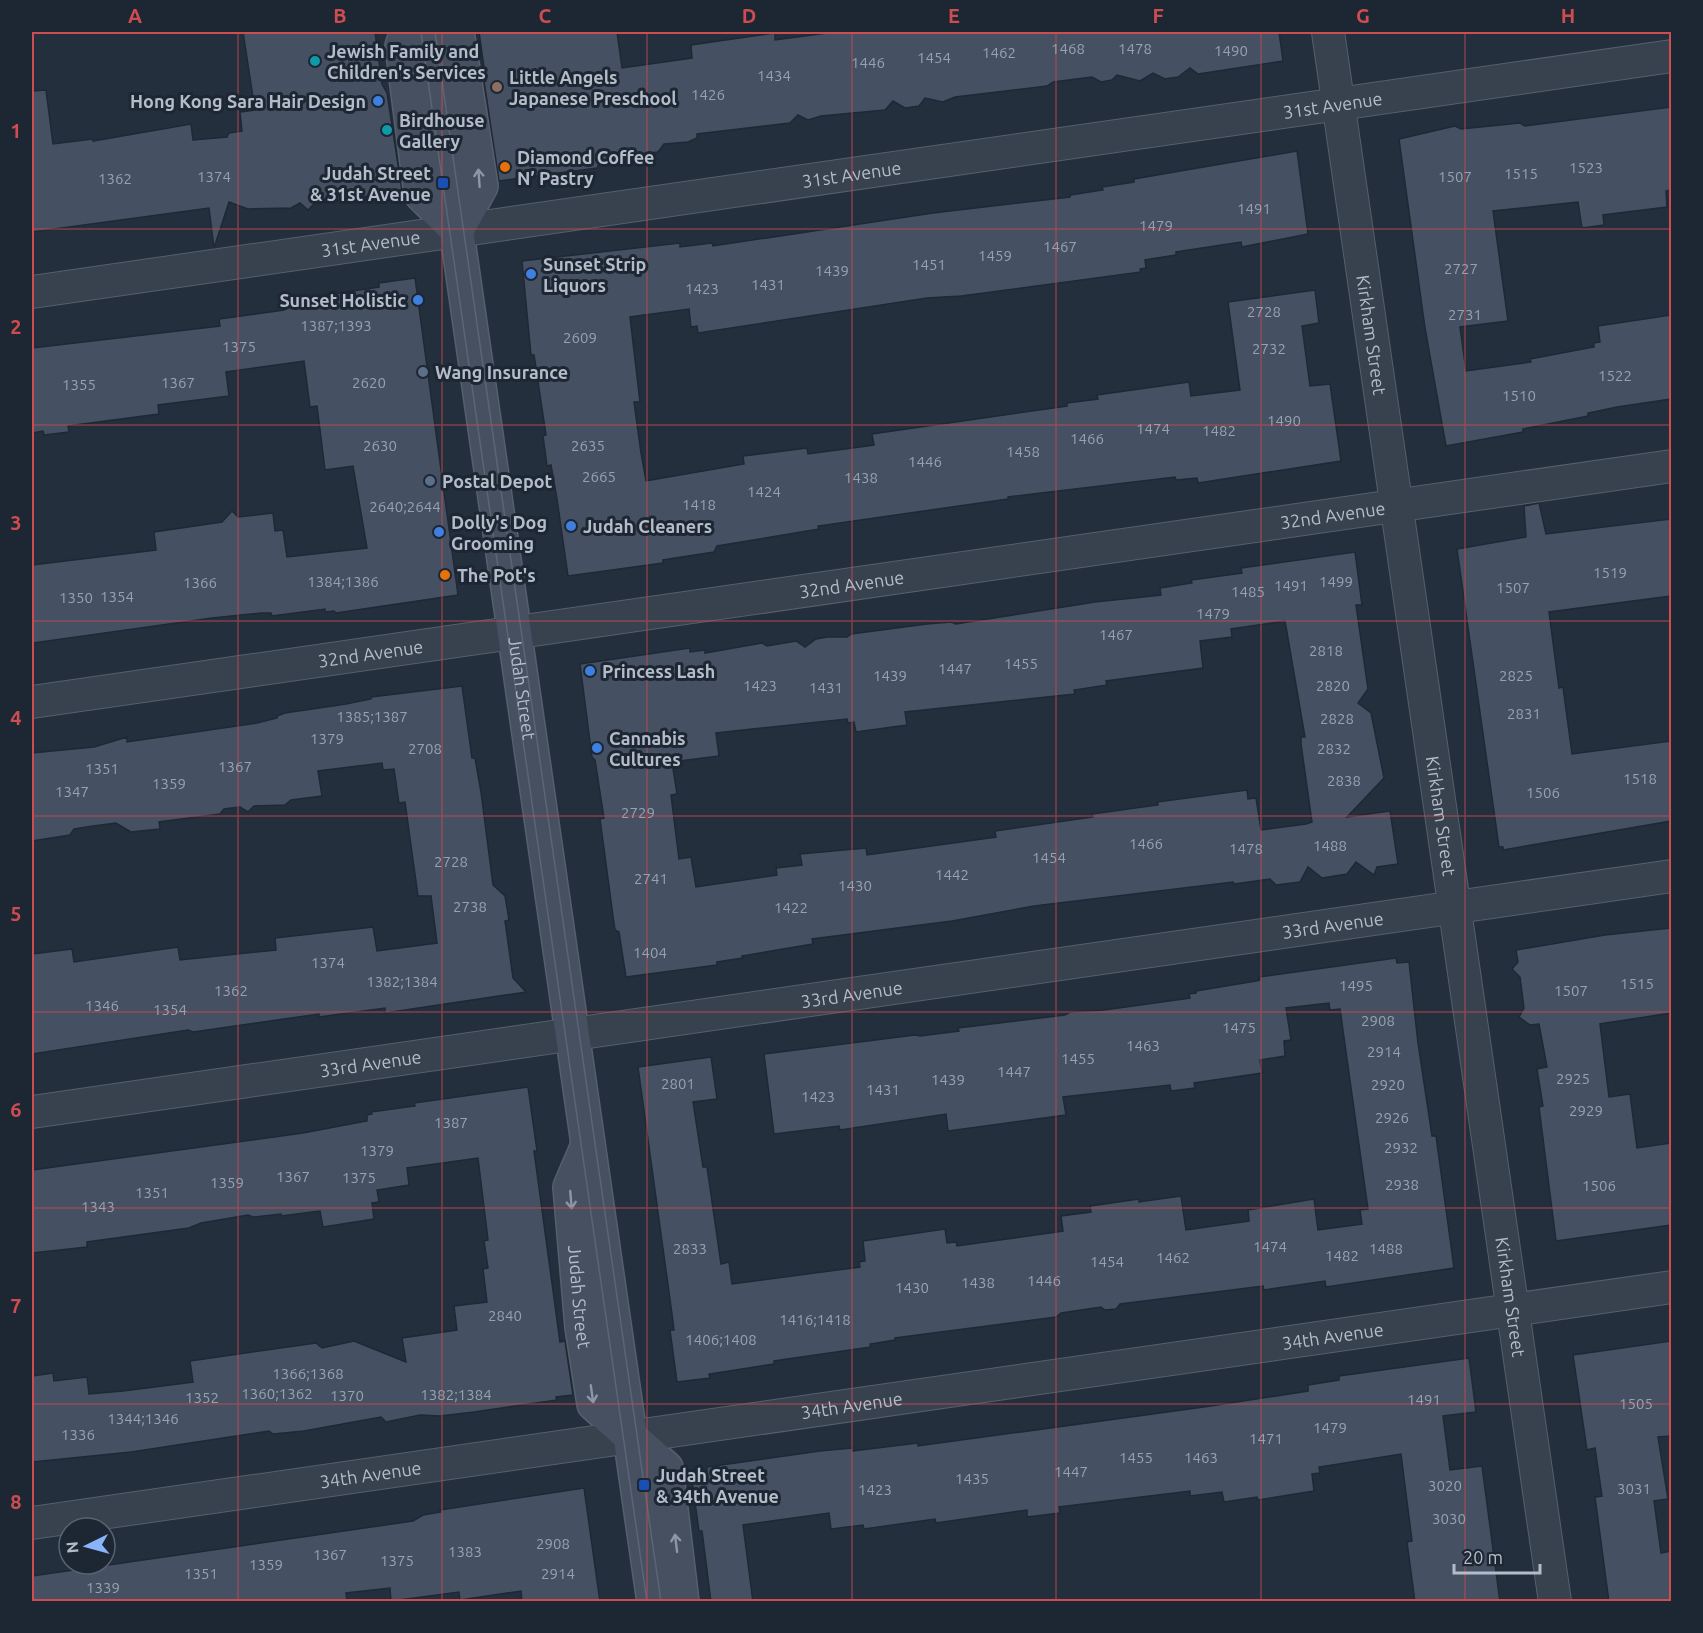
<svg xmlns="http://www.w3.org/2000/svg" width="1703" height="1633" viewBox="0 0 1703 1633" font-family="Ubuntu,sans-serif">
  <rect width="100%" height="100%" fill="#242f3e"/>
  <g fill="#455162" stroke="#1f2835" stroke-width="1.5" fill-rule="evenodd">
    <polygon points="243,32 375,32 382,84 387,93 402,191 314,204 308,210 300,203 291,208 248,209 229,202 214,248 209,208 32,232 32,91 46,90 53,144 93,139 93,141 191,124 193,140 227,137 229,133 242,131 240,112 255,110"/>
    <polygon points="479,32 617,32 622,68 692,58 691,45 775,33 775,40 835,32 1279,32 1283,61 1198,74 1190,68 1178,77 1165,79 1153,73 1140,81 1117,75 1112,80 1101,82 1092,77 1053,82 1047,86 955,97 943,102 925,98 919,106 905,108 893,101 885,110 821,116 808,120 798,115 790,123 697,134 697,138 688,142 664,144 658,152 630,155 627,160 599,164 597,168 499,181 484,81 486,81"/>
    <polygon points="1671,107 1671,190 1666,191 1667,207 1603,215 1604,225 1582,228 1578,202 1493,211 1508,321 1460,327 1466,371 1531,362 1530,359 1594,347 1594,343 1600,342 1598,326 1671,315 1671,399 1617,407 1588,413 1588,416 1523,429 1523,432 1446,446 1425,328 1399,139 1455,126 1461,129 1520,123 1525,126"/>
    <polygon points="1297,151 1308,234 1242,247 1241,242 1176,252 1176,255 1145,260 1146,268 1140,269 1141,272 961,296 927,298 698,333 697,326 691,327 689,309 630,317 640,402 634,402 641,453 646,481 744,464 743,456 807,448 808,454 874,445 872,434 1067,406 1067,403 1098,399 1097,395 1189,382 1191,396 1240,390 1228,302 1315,290 1319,323 1302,326 1310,386 1330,384 1341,461 1198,483 1197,478 1176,480 1175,477 1008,497 1008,499 818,526 819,529 717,546 714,552 663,560 663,563 568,576 557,499 551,465 547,466 543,436 546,435 534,355 531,355 522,261 680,243 680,247 712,243 713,246 933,213 1070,197 1070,195 1103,190 1102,187 1134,182 1134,179"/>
    <polygon points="415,278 458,595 336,613 334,611 325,612 325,609 272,616 271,613 261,613 212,618 33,643 32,565 156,550 154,532 222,522 232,511 238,517 273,513 275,531 283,530 287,557 367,548 353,466 325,470 317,406 310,407 304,361 226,372 229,396 158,405 159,414 68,426 69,432 44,435 43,431 32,433 32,348 220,326 219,319 284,310 285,301 379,287 379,283"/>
    <polygon points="1539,503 1546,534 1671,519 1671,596 1549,612 1559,688 1563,687 1572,754 1671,741 1671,821 1503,850 1503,847 1499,847 1457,549 1526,537 1524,506"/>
    <path d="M 1355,552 L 1362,605 L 1356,605 L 1368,689 L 1358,703 L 1371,713 L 1384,778 L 1347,817 L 1390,811 L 1398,864 L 1377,867 L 1374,875 L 1356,862 L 1347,874 L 1322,878 L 1308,867 L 1300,882 L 1276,885 L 1270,879 L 1234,884 L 1233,882 L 1034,906 L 952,921 L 812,939 L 813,944 L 742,956 L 743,958 L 717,962 L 717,965 L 626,977 L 619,932 L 615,930 L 613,916 L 600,819 L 604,818 L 595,760 L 592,757 L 580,664 L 690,648 L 690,652 L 705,650 L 705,653 L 762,643 L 767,646 L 796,641 L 805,647 L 816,639 L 827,637 L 847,637 L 851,634 L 927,624 L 951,622 L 956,624 L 1095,602 L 1161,595 L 1160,588 L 1192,583 L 1191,580 L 1242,573 L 1241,568 ZM 1285,621 L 1305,737 L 1301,737 L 1301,744 L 1312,822 L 1306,824 L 1261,830 L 1256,798 L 1248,799 L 1247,790 L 1157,802 L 1158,805 L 1092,814 L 1093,817 L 995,831 L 996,837 L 867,855 L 866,848 L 800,854 L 802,865 L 776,868 L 777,875 L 696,887 L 691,857 L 679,859 L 671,795 L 677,794 L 672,762 L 719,756 L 716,733 L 847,719 L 848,723 L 854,722 L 856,732 L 907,725 L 905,712 L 1075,694 L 1074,690 L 1107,685 L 1106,681 L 1203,668 L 1200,641 L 1232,637 L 1231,629 Z"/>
    <polygon points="462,686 472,758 475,758 481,792 493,885 505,896 509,920 505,921 513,978 526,992 385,1013 385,1008 319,1017 319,1014 193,1032 188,1030 32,1054 32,954 72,949 74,962 178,947 180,960 276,950 275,938 373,927 377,951 437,943 431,896 418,896 405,802 399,803 394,769 383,770 382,763 318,771 322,796 291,800 285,805 254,806 248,812 240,807 224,809 220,814 159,822 160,829 131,832 116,823 93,826 74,829 70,835 32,841 32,753 94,747 127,737 127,742 257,723 277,718 277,716 285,713 346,704 371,699 371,697"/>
    <polygon points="1671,928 1671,1013 1600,1024 1609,1097 1630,1094 1637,1148 1671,1143 1671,1225 1556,1241 1539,1107 1543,1106 1537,1069 1547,1067 1539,1024 1530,1025 1519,1017 1524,1008 1520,977 1512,969 1518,962 1516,950 1605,935"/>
    <polygon points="1396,958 1397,963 1409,962 1418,1043 1432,1136 1436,1136 1454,1268 1326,1287 1325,1281 1264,1290 1263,1286 1120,1304 1116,1309 1105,1310 1101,1307 1061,1313 1056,1317 895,1338 895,1340 870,1344 871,1347 774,1361 774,1364 709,1374 710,1378 677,1382 670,1330 674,1330 672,1314 638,1067 711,1057 717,1099 693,1102 703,1167 707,1167 721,1264 729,1262 732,1284 860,1267 859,1262 865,1261 863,1241 945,1229 947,1243 956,1242 957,1246 1063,1231 1061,1216 1091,1212 1090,1206 1139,1199 1139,1202 1181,1196 1186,1230 1249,1221 1248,1210 1314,1199 1318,1230 1362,1224 1360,1210 1368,1209 1340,1009 1330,1010 1329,1003 1286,1008 1291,1040 1284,1041 1285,1056 1260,1060 1262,1073 1194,1083 1195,1088 1171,1091 1170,1085 1063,1097 1066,1115 948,1131 946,1114 840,1130 839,1126 774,1134 764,1054 915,1035 920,1036 959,1031 958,1028 1065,1015 1070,1012 1104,1010 1190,998 1189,994 1196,993 1196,991 1256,981 1260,980 1259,977"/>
    <polygon points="528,1087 537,1151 534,1151 560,1342 565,1341 573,1395 556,1397 557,1400 474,1412 440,1416 420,1415 386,1422 381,1417 304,1431 273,1434 269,1431 131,1452 32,1462 32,1376 53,1373 54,1381 87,1377 89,1394 123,1391 193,1382 190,1361 316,1343 322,1348 354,1341 406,1362 402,1338 457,1330 454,1306 487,1302 483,1269 488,1268 484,1241 488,1240 478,1158 407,1168 409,1185 377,1190 379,1202 372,1203 374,1219 323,1227 320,1211 281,1216 281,1214 253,1217 248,1215 201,1223 189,1228 87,1242 87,1247 32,1253 32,1170 303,1133 367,1121 367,1115 372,1114 371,1112 415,1106 414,1103"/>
    <polygon points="1671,1341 1671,1436 1658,1437 1668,1499 1654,1501 1661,1553 1671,1551 1671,1602 1609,1602 1595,1497 1602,1496 1595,1448 1587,1450 1573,1355"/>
    <polygon points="1469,1358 1476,1412 1443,1416 1450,1470 1482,1466 1500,1602 1415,1602 1407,1542 1412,1541 1401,1454 1319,1467 1320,1473 1312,1474 1314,1491 1258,1500 1257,1497 1224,1502 1222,1492 1190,1496 1190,1491 1059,1507 1060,1513 1027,1517 1027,1510 936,1523 935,1519 864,1529 863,1525 831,1529 829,1513 743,1525 753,1602 711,1602 702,1531 699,1531 691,1473 707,1471 707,1467 820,1451 852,1448 853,1451 918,1443 918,1446 1211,1406 1308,1391 1308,1385 1339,1380 1339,1376"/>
    <polygon points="584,1488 600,1602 522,1602 521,1591 460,1600 459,1592 391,1601 390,1588 346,1593 347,1602 32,1602 32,1576 413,1521 423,1515 441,1512 440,1510"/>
  </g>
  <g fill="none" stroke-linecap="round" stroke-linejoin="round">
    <g stroke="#565f6c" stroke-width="34">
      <g id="street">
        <path id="s1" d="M 1328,32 L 1555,1602"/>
        <path id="s2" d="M 32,292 L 1672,56"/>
        <path id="s3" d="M 32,702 L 1672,466"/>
        <path id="s4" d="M 32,1112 L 1672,876"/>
        <path id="s5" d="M 32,1523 L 1672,1287"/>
      </g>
    </g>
    <g stroke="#565f6c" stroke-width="36">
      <g id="secondary">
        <polyline points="407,32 402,46 421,194 457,230"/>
        <path id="s6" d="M 428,32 L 654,1602"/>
        <polyline points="453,32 458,38 481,186 457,230"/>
        <path id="s7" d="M 588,1145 L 570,1187 L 582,1327 L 594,1404 L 666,1468 L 682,1602"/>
      </g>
    </g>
    <use href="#street" stroke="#38414e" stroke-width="32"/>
    <use href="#secondary" stroke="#465061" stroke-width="33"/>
    <g stroke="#5a6575" stroke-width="1.5">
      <polyline points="421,32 647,1602"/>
      <polyline points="435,32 661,1602"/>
    </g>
  </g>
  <defs><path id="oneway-shaft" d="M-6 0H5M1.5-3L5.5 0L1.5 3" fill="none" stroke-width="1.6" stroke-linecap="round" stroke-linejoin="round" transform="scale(1.5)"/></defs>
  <g stroke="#8e96a5">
    <use href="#oneway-shaft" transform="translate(479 178) rotate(-94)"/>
    <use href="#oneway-shaft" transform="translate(571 1200) rotate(85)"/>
    <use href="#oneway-shaft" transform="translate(592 1394) rotate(82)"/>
    <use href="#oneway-shaft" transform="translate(676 1543) rotate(-97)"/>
  </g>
  <path fill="none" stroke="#ce4d50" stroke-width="1.5" stroke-opacity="0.55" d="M 238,32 L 238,1602M 442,32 L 442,1602M 647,32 L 647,1602M 852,32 L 852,1602M 1056,32 L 1056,1602M 1261,32 L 1261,1602M 1465,32 L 1465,1602M 32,229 L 1672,229M 32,425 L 1672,425M 32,621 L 1672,621M 32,816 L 1672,816M 32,1012 L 1672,1012M 32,1208 L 1672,1208M 32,1404 L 1672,1404"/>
  <g fill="#0f9aa8" stroke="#1d2633" stroke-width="2">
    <circle cx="315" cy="61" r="6"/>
    <circle cx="387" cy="130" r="6"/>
  </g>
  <circle fill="#8d6e63" stroke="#1d2633" stroke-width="2" cx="497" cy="87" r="6"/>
  <g fill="#3f7fe0" stroke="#1d2633" stroke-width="2">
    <circle cx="378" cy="101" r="6"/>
    <circle cx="531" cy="274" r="6"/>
    <circle cx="418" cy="300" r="6"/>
    <circle cx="571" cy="526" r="6"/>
    <circle cx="439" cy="532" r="6"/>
    <circle cx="590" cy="671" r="6"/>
    <circle cx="597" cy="748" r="6"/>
  </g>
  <g fill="#e8710a" stroke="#1d2633" stroke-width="2">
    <circle cx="505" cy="167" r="6"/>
    <circle cx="445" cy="575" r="6"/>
  </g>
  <g fill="#1a4fb4" stroke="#1d2633" stroke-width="2">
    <rect x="437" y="177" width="12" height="12" rx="3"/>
    <rect x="638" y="1479" width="12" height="12" rx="3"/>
  </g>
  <g fill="#5c6f8a" stroke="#1d2633" stroke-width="2">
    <circle cx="423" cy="372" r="6"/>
    <circle cx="430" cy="481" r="6"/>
  </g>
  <g text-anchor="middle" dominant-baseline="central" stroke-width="6" stroke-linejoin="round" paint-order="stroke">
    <g font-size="15" fill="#98a1af">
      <text x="1068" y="48">1468</text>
      <text x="1135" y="48">1478</text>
      <text x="1231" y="50">1490</text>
      <text x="999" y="52">1462</text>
      <text x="934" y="57">1454</text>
      <text x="868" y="62">1446</text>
      <text x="774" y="75">1434</text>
      <text x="708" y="94">1426</text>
      <text x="1586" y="167">1523</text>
      <text x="1521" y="173">1515</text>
      <text x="214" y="176">1374</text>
      <text x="1455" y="176">1507</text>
      <text x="115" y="178">1362</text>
      <text x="1254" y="208">1491</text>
      <text x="1156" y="225">1479</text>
      <text x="1060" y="246">1467</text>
      <text x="995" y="255">1459</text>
      <text x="929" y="264">1451</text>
      <text x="1461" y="268">2727</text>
      <text x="832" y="270">1439</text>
      <text x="768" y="284">1431</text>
      <text x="702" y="288">1423</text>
      <text x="1264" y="311">2728</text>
      <text x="1465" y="314">2731</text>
      <text x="336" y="325">1387;1393</text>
      <text x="580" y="337">2609</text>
      <text x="239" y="346">1375</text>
      <text x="1269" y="348">2732</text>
      <text x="1615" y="375">1522</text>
      <text x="178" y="382">1367</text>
      <text x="369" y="382">2620</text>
      <text x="79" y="384">1355</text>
      <text x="1519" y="395">1510</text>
      <text x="1284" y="420">1490</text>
      <text x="1153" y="428">1474</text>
      <text x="1219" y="430">1482</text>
      <text x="1087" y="438">1466</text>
      <text x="380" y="445">2630</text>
      <text x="588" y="445">2635</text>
      <text x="1023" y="451">1458</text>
      <text x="925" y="461">1446</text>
      <text x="599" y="476">2665</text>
      <text x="861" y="477">1438</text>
      <text x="764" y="491">1424</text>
      <text x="699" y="504">1418</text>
      <text x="405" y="506">2640;2644</text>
      <text x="1610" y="572">1519</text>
      <text x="343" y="581">1384;1386</text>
      <text x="1336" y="581">1499</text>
      <text x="200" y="582">1366</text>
      <text x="1291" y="585">1491</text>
      <text x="1513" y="587">1507</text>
      <text x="1248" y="591">1485</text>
      <text x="117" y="596">1354</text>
      <text x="76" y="597">1350</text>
      <text x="1213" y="613">1479</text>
      <text x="1116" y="634">1467</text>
      <text x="1326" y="650">2818</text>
      <text x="1021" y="663">1455</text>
      <text x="955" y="668">1447</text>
      <text x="890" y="675">1439</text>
      <text x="1516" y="675">2825</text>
      <text x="760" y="685">1423</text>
      <text x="1333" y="685">2820</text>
      <text x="826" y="687">1431</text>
      <text x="1524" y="713">2831</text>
      <text x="372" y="716">1385;1387</text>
      <text x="1337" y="718">2828</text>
      <text x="327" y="738">1379</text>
      <text x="425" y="748">2708</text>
      <text x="1334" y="748">2832</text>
      <text x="235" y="766">1367</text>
      <text x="102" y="768">1351</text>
      <text x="1640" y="778">1518</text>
      <text x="1344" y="780">2838</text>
      <text x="169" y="783">1359</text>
      <text x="72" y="791">1347</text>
      <text x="1543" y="792">1506</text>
      <text x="638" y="812">2729</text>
      <text x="1146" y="843">1466</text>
      <text x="1330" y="845">1488</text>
      <text x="1246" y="848">1478</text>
      <text x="1049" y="857">1454</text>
      <text x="451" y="861">2728</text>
      <text x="952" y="874">1442</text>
      <text x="651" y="878">2741</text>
      <text x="855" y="885">1430</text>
      <text x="470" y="906">2738</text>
      <text x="791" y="907">1422</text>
      <text x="650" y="952">1404</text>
      <text x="328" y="962">1374</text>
      <text x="402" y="981">1382;1384</text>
      <text x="1637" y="983">1515</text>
      <text x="1356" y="985">1495</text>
      <text x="231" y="990">1362</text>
      <text x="1571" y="990">1507</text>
      <text x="102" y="1005">1346</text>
      <text x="170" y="1009">1354</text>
      <text x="1378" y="1020">2908</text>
      <text x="1239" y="1027">1475</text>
      <text x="1143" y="1045">1463</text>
      <text x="1384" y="1051">2914</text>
      <text x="1078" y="1058">1455</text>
      <text x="1014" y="1071">1447</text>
      <text x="1573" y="1078">2925</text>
      <text x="948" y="1079">1439</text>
      <text x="678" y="1083">2801</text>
      <text x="1388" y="1084">2920</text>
      <text x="883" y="1089">1431</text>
      <text x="818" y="1096">1423</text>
      <text x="1586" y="1110">2929</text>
      <text x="1392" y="1117">2926</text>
      <text x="451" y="1122">1387</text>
      <text x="1401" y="1147">2932</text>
      <text x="377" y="1150">1379</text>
      <text x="293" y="1176">1367</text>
      <text x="359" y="1177">1375</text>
      <text x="227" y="1182">1359</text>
      <text x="1402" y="1184">2938</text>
      <text x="1599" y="1185">1506</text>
      <text x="152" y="1192">1351</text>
      <text x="98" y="1206">1343</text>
      <text x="1270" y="1246">1474</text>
      <text x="690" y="1248">2833</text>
      <text x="1386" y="1248">1488</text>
      <text x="1342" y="1255">1482</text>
      <text x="1173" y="1257">1462</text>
      <text x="1107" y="1261">1454</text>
      <text x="1044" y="1280">1446</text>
      <text x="978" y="1282">1438</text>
      <text x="912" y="1287">1430</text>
      <text x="505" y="1315">2840</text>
      <text x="815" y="1319">1416;1418</text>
      <text x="721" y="1339">1406;1408</text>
      <text x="308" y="1373">1366;1368</text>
      <text x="277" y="1393">1360;1362</text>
      <text x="456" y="1394">1382;1384</text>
      <text x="347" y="1395">1370</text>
      <text x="202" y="1397">1352</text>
      <text x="1424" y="1399">1491</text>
      <text x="1636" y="1403">1505</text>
      <text x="143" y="1418">1344;1346</text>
      <text x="1330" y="1427">1479</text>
      <text x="78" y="1434">1336</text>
      <text x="1266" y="1438">1471</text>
      <text x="1136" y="1457">1455</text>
      <text x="1201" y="1457">1463</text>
      <text x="1071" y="1471">1447</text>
      <text x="972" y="1478">1435</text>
      <text x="1445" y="1485">3020</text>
      <text x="1634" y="1488">3031</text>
      <text x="875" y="1489">1423</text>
      <text x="1449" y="1518">3030</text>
      <text x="553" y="1543">2908</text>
      <text x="465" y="1551">1383</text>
      <text x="330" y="1554">1367</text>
      <text x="397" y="1560">1375</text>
      <text x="266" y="1564">1359</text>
      <text x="201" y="1573">1351</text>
      <text x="558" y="1573">2914</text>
      <text x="103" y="1587">1339</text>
    </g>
    <g font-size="18" font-weight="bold" fill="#b4bcc9" stroke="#1d2633" text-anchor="start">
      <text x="327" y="51">Jewish Family and<tspan x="327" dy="21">Children's Services</tspan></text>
      <text x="509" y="77">Little Angels<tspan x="509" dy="21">Japanese Preschool</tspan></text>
      <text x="366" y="101" text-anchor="end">Hong Kong Sara Hair Design</text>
      <text x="399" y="120">Birdhouse<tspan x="399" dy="21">Gallery</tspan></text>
      <text x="517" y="157">Diamond Coffee<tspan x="517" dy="21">N’ Pastry</tspan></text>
      <text x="431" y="173" text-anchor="end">Judah Street<tspan x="431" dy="21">&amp; 31st Avenue</tspan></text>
      <text x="543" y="264">Sunset Strip<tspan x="543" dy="21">Liquors</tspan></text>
      <text x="406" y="300" text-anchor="end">Sunset Holistic</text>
      <text x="435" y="372">Wang Insurance</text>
      <text x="442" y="481">Postal Depot</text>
      <text x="451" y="522">Dolly's Dog<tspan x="451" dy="21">Grooming</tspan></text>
      <text x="583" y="526">Judah Cleaners</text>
      <text x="457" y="575">The Pot's</text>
      <text x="602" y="671">Princess Lash</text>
      <text x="609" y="738">Cannabis<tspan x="609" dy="21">Cultures</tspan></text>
      <text x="656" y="1475">Judah Street<tspan x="656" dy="21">&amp; 34th Avenue</tspan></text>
    </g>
    <g font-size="18" fill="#b4bcc9" stroke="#1d2633">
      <text stroke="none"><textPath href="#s2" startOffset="1314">31st Avenue</textPath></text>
      <text stroke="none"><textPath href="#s2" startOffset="828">31st Avenue</textPath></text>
      <text stroke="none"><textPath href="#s2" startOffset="342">31st Avenue</textPath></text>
      <text stroke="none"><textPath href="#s1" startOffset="306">Kirkham Street</textPath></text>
      <text stroke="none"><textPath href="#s3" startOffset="1314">32nd Avenue</textPath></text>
      <text stroke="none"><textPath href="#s3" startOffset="828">32nd Avenue</textPath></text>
      <text stroke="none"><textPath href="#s3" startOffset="342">32nd Avenue</textPath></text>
      <text stroke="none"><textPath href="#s6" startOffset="663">Judah Street</textPath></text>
      <text stroke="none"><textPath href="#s1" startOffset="792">Kirkham Street</textPath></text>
      <text stroke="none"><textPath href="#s4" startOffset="1314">33rd Avenue</textPath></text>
      <text stroke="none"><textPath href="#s4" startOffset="828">33rd Avenue</textPath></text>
      <text stroke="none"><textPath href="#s4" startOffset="342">33rd Avenue</textPath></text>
      <text stroke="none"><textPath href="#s7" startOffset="156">Judah Street</textPath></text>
      <text stroke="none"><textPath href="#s1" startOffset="1278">Kirkham Street</textPath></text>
      <text stroke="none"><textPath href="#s5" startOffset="1314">34th Avenue</textPath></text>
      <text stroke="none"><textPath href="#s5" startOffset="828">34th Avenue</textPath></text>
      <text stroke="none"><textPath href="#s5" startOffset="342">34th Avenue</textPath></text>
    </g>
  </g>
  <rect width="1703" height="1633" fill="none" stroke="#1d2633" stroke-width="66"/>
  <g transform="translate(87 1546) rotate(265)"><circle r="28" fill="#1d2633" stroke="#59626f" stroke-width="1.5"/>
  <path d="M0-4.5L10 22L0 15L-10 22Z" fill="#8ab4f8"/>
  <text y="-9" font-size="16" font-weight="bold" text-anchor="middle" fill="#b4bcc9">N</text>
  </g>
  <path d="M1454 1564v9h86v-9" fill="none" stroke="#b4bcc9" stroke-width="3"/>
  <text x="1463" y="1564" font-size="18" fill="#b4bcc9" stroke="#1d2633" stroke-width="4.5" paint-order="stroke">20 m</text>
  <rect x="33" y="33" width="1637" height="1567" fill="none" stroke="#ce4d50" stroke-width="2"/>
  <g font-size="20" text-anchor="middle" font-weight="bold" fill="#ce4d50">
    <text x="135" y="23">A</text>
    <text x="340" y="23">B</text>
    <text x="545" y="23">C</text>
    <text x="749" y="23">D</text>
    <text x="954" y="23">E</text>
    <text x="1158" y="23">F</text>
    <text x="1363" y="23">G</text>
    <text x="1568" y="23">H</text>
    <text x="16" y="138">1</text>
    <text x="16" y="334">2</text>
    <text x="16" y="530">3</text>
    <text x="16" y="725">4</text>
    <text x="16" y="921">5</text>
    <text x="16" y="1117">6</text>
    <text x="16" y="1313">7</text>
    <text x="16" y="1509">8</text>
  </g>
</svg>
